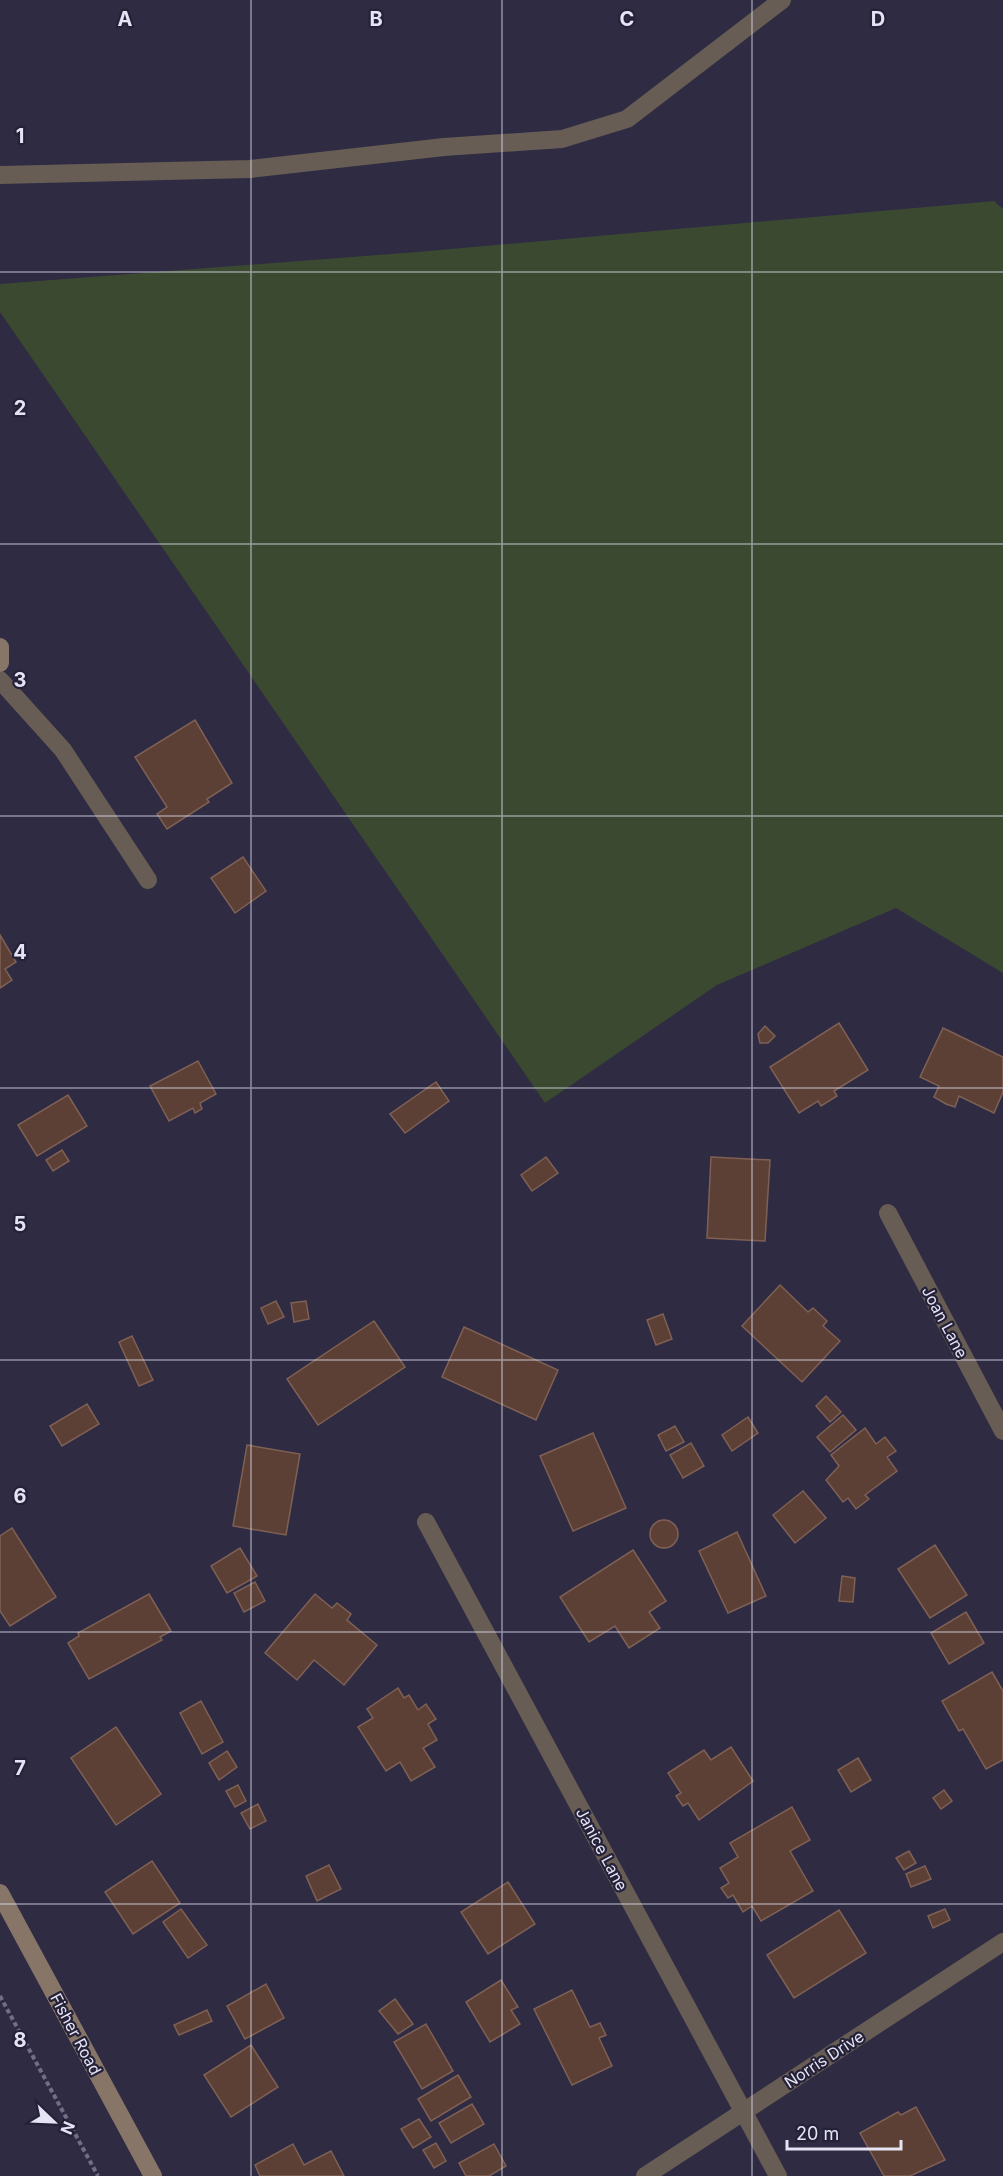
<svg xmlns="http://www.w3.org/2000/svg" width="1003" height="2176" viewBox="0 0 1003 2176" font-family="Inter,sans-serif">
  <rect width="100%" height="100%" fill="#2e2b43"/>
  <polygon fill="#3b4930" points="994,201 1003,209 1003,973 896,908 717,985 545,1103 0,312 0,284 417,252"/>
  <g fill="#5c4035" stroke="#7f6055" stroke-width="1.5">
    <polygon points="195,720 232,783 207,799 209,802 167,829 157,814 167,807 135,757"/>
    <polygon points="243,857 266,891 235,913 211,878"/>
    <polygon points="0,935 16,962 5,969 12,980 0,988"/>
    <polygon points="839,1023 868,1070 834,1091 837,1096 821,1106 818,1101 799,1113 770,1067"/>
    <polygon points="765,1026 775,1036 768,1043 760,1043 758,1034"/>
    <polygon points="943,1028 1003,1057 1003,1092 994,1113 959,1096 955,1107 946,1104 934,1097 939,1086 920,1077"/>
    <polygon points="198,1061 216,1094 200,1103 202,1109 195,1113 193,1108 169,1121 150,1086"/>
    <polygon points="436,1082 449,1101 405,1133 390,1114"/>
    <polygon points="68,1095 87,1126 37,1156 18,1125"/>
    <polygon points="62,1150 69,1161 53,1171 46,1160"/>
    <polygon points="546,1157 558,1173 532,1191 521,1175"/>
    <polygon points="711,1157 770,1160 765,1241 707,1238"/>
    <polygon points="780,1285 808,1312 813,1308 827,1321 823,1326 840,1341 802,1382 742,1326"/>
    <polygon points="276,1301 284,1317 268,1324 261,1308"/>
    <polygon points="306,1301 309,1319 294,1322 291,1303"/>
    <polygon points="663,1314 672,1339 656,1345 647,1320"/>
    <polygon points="374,1321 405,1367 318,1425 287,1379"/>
    <polygon points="464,1327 558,1370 536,1420 442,1377"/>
    <polygon points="132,1336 153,1380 139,1386 119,1342"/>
    <polygon points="826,1396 841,1412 830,1422 816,1406"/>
    <polygon points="87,1404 99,1424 62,1446 50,1426"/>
    <polygon points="843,1415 856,1430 830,1452 817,1437"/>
    <polygon points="748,1417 758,1433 732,1451 722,1435"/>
    <polygon points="675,1426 684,1442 666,1451 658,1435"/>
    <polygon points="865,1428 876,1444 885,1437 896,1451 887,1457 897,1471 865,1495 869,1499 856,1509 848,1498 843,1502 826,1480 839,1466 831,1455"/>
    <polygon points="593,1433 626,1508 573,1531 540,1456"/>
    <polygon points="691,1443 704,1466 683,1478 670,1455"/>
    <polygon points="247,1445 300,1454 286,1535 233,1526"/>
    <polygon points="803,1491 826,1518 795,1543 773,1515"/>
    <circle cx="664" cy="1534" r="14"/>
    <polygon points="12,1528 56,1597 10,1626 0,1611 0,1536"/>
    <polygon points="737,1532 766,1596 728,1613 699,1551"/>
    <polygon points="935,1545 967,1595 930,1618 898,1569"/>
    <polygon points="240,1548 257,1576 227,1593 211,1566"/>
    <polygon points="633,1550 666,1601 649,1612 660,1628 629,1648 615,1626 589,1642 560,1597"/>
    <polygon points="842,1576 855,1578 853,1602 839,1601"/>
    <polygon points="255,1582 265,1601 244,1612 234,1593"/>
    <polygon points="149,1594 171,1631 160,1637 162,1640 89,1679 68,1643 79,1636 78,1633"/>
    <polygon points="315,1594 332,1608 337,1603 351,1614 347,1620 377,1645 344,1685 314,1660 297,1680 265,1653"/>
    <polygon points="966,1612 984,1643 949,1664 931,1633"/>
    <polygon points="992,1672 1003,1691 1003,1760 986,1769 963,1729 959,1731 942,1701"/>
    <polygon points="398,1688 404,1698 409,1695 418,1710 426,1704 436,1719 428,1724 437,1740 423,1748 435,1767 411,1781 400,1762 386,1771 358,1727 373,1718 367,1709"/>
    <polygon points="201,1701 223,1742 202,1754 180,1713"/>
    <polygon points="116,1727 161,1794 116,1825 71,1758"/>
    <polygon points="731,1747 753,1781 699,1820 688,1803 683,1806 676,1796 681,1793 668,1773 704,1750 711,1760"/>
    <polygon points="227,1751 237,1767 219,1780 209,1763"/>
    <polygon points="858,1758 871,1780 851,1792 838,1770"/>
    <polygon points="238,1785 246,1801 235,1807 226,1791"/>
    <polygon points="944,1790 952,1801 941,1809 933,1798"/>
    <polygon points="258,1804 266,1821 250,1829 241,1813"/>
    <polygon points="792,1807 810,1840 790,1851 813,1891 761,1921 752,1906 743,1912 733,1895 728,1898 721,1888 729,1883 720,1868 738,1857 730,1843"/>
    <polygon points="909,1851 916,1863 904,1870 896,1858"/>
    <polygon points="152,1861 180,1903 133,1934 105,1892"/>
    <polygon points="329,1865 341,1889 317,1901 306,1876"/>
    <polygon points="925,1866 931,1879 911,1887 906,1874"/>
    <polygon points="508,1882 535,1924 488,1954 461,1912"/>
    <polygon points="181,1909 207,1945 188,1958 163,1922"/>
    <polygon points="945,1909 950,1920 933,1928 928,1916"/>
    <polygon points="839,1910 866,1953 794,1998 767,1955"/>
    <polygon points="501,1980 518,2007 511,2010 520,2024 490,2042 466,2002"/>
    <polygon points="266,1984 284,2018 245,2039 227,2006"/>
    <polygon points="572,1990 590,2027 600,2023 606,2035 599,2038 612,2066 572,2085 534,2009"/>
    <polygon points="395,1999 413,2024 398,2034 379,2011"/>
    <polygon points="207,2010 212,2021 179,2035 174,2025"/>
    <polygon points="426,2024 453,2071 422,2089 394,2042"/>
    <polygon points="251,2045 278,2087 231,2117 204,2075"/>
    <polygon points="458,2075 471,2097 431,2121 418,2099"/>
    <polygon points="472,2104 484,2124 451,2143 439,2123"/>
    <polygon points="916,2107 945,2160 910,2176 884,2176 860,2133 898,2112 901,2115"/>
    <polygon points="419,2119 431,2137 413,2148 401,2129"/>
    <polygon points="436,2143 446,2161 434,2168 423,2150"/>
    <polygon points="293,2144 304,2165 331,2151 344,2176 260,2176 255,2165"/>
    <polygon points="494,2144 506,2166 489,2176 466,2176 459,2163"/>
  </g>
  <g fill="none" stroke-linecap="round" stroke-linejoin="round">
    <polyline stroke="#716f84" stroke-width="4" stroke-dasharray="4.5 3" stroke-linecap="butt" points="0,1996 98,2176"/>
    <g stroke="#675d54" stroke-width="18">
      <polyline points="0,175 250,169 444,147 562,139 627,119 782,0"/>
      <polyline points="0,680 63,750 148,880"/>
    </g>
    <g stroke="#675d54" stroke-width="18">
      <polyline points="888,1213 1003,1431"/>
      <polyline points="426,1522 778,2176"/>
      <polyline points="645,2176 1003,1942"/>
    </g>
    <g stroke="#877668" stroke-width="18">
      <polyline points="0,647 0,663"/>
      <polyline points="0,1893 153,2176"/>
    </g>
  </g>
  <path fill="none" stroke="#e5e4f4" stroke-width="1.5" stroke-opacity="0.55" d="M 251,0 L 251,2176M 502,0 L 502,2176M 752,0 L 752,2176M 0,272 L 1003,272M 0,544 L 1003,544M 0,816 L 1003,816M 0,1088 L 1003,1088M 0,1360 L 1003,1360M 0,1632 L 1003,1632M 0,1904 L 1003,1904"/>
  <g text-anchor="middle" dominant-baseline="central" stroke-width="4.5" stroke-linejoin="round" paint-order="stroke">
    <g font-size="16" fill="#e5e4f4" stroke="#242139">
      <text transform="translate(945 1322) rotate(62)">Joan Lane</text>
      <text transform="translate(602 1849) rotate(62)">Janice Lane</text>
      <text transform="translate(76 2034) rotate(62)">Fisher Road</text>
      <text transform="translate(824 2059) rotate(-33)">Norris Drive</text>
    </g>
  </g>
  <g font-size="20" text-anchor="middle" font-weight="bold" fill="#e5e4f4" stroke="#242139" stroke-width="4.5" stroke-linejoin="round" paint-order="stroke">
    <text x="125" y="26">A</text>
    <text x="376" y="26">B</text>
    <text x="627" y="26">C</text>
    <text x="878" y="26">D</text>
    <text x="20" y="143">1</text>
    <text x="20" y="415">2</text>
    <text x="20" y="687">3</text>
    <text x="20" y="959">4</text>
    <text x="20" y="1231">5</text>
    <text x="20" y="1503">6</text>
    <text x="20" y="1775">7</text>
    <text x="20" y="2047">8</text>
  </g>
  <g transform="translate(54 2122) rotate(113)" stroke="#242139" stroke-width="4.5" paint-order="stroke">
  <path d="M0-4.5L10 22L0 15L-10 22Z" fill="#e5e4f4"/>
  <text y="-9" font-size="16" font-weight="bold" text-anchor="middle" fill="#e5e4f4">N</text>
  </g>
  <path d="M787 2140v9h114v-9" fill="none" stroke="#e5e4f4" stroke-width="3"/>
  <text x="796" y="2140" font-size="18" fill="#e5e4f4" stroke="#242139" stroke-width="4.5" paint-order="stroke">20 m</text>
</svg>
